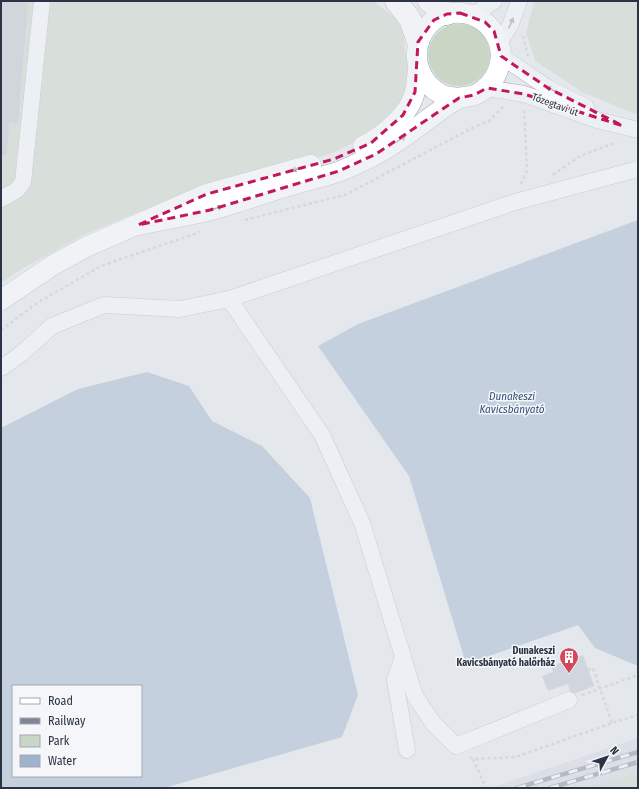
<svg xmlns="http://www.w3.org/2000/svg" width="639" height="789" viewBox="0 0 639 789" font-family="'Fira Sans Condensed',sans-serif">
  <rect width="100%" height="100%" fill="#e4e7ec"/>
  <polygon fill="#d2d6de" points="638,738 638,773 583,788 490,788"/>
  <g fill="#c9d6c5">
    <polygon points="1,1 374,1 395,18 404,33 405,49 411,80 399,108 361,139 333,153 207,188 136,213 83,235 17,272 1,283"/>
    <polygon points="534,1 638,1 638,115 582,92 535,61 526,33"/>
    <circle cx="459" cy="55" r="31"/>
    <polygon points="638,773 638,788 583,788"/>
  </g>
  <g fill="#9fb4cc" fill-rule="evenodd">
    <polygon points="638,220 638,666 595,648 578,625 466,664 409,476 318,346 358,324"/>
    <path d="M 147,372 L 189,386 L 212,421 L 262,446 L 310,498 L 358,695 L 342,737 L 164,788 L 1,788 L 1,428 L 78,389 ZM 13,686 L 141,686 L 141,776 L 13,776 Z"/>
  </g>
  <g fill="#bbc0ca">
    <polygon points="1,1 28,1 18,124 9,123 7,155 1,155"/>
    <polygon points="583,655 594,686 571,695 568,684 548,691 542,676 553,672 551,666"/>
  </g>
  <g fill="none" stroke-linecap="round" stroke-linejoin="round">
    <g stroke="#a9aeb7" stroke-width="17">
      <g id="minor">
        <polyline points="474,15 494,1"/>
        <polyline points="499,43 510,26 519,1"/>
        <polyline points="501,56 548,88 586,107"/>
        <polyline points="487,88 524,94 597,120 638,130"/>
        <polyline points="1,199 17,190 23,182 42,1"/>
        <polyline points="229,299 515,202 638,169"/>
        <polyline points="1,368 21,354 52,326 104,305 180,309 229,299 322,435 362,523 415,696 433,723 456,746 569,700"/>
        <polyline points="403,657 395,680 407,750"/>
      </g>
    </g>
    <g stroke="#a3abb8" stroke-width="21">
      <g id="major">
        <path d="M 363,146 C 383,137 411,113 415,91 C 417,84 417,76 418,69"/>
        <path d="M 138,225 C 162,220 187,216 211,210 C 237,203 262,194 288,186 C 305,181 322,177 338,172 C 351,167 363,161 375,155 C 402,141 424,121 449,104 C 453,102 456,99 460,98 C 465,96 470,97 475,95 C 496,85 507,60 497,38 C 490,24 477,14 461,13 C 416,9 399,72 441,94 C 446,97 453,97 459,98"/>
        <polyline points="1,300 53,265 86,247 207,194 311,165"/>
      </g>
    </g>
    <g stroke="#8b94a3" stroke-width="23">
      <g id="highway">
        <polyline points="396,1 410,19 418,42"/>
        <polyline points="429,1 447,14"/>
      </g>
    </g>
    <g stroke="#c2c5cb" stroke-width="2.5" stroke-dasharray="3 3" stroke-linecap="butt">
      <polyline points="523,36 528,56"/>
      <polyline points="553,175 580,156 617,142"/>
      <polyline points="521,184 527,170 524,110"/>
      <polyline points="245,220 345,195 472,128 489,121 503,107"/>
      <polyline points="1,330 37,303 101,266 200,232"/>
      <polyline points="588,670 593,668 612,723"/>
      <polyline points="582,695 638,675"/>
      <polyline points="470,757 473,759 516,757 612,723 638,715"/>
      <polyline points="473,759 486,788"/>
    </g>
    <use href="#minor" stroke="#f7f8fa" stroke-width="16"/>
    <use href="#major" stroke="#fff" stroke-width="20"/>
    <use href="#highway" stroke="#fff" stroke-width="22"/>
    <g stroke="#7d8696" stroke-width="4.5">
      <g id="rail">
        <polyline points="517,788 638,752"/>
        <polyline points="550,788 638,762"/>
      </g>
    </g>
    <use href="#rail" stroke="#f4f6f9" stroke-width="3" stroke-dasharray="9" stroke-linecap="butt"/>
  </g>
  <defs><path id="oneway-solid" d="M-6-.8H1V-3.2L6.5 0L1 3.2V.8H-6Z"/></defs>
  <g fill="#9196a0">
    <use href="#oneway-solid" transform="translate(511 23) rotate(-66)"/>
    <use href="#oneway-solid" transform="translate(551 89) rotate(-151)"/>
  </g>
  <g fill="#959aa2">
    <use href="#oneway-solid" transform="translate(401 139) rotate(-32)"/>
    <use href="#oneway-solid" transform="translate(297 169) rotate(164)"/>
    <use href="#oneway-solid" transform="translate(217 208) rotate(-17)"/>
  </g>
  <path d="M0 0H639V789H0ZM 460,13 L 485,22 L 494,31 L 501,56 L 548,88 L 623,126 L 524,94 L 487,88 L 474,95 L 459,98 L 376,154 L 339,171 L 210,210 L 138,225 L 207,194 L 334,159 L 371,143 L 403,115 L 415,92 L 418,42 L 434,20 L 447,14 Z" fill="#e4e7ec" fill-opacity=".55" fill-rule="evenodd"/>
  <path fill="none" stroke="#c2185b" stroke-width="3" stroke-dasharray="8 5" stroke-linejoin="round" d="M 460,13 L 485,22 L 494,31 L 501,56 L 548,88 L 623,126 L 524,94 L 487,88 L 474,95 L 459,98 L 376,154 L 339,171 L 210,210 L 138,225 L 207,194 L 334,159 L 371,143 L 403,115 L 415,92 L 418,42 L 434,20 L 447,14 Z"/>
  <defs>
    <g id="building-pin" transform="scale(1)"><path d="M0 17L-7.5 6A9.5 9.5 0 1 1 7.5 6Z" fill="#d1495b" stroke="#f4f6f9"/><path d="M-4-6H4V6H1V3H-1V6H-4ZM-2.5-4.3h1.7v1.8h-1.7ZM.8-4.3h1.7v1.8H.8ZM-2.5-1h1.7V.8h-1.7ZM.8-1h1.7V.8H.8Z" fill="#fff"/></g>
  </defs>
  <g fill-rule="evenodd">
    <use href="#building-pin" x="569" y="657"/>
  </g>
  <g text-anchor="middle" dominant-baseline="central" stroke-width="3" stroke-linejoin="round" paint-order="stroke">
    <g font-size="10" fill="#2b3445" stroke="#f4f6f9">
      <text transform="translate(555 105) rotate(20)">Tőzegtavi út</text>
    </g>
    <g font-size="10" font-weight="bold" fill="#2b3445" stroke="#f4f6f9" text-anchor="end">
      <text x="555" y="651">Dunakeszi<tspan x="555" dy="12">Kavicsbányató halőrház</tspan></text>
    </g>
    <g font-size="11" font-style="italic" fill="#34527a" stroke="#f4f6f9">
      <text x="512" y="396">Dunakeszi<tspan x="512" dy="13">Kavicsbányató</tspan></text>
    </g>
  </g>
  <rect width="639" height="789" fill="none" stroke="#2b3445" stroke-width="4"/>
  <rect x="12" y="685" width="130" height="92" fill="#f4f6f9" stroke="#a4a8b1"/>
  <rect x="20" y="698" width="20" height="6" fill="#ffffff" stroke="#a4a8b1"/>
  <text x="48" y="705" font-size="12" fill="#2b3445">Road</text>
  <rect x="20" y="718" width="20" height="6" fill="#7d8696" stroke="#a4a8b1"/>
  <text x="48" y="725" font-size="12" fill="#2b3445">Railway</text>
  <rect x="20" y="735" width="20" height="12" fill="#c9d6c5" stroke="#a4a8b1"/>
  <text x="48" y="745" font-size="12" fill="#2b3445">Park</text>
  <rect x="20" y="755" width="20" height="12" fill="#9fb4cc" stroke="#a4a8b1"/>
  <text x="48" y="765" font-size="12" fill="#2b3445">Water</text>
  <g transform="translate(607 757) rotate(50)" stroke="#f4f6f9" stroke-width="3" paint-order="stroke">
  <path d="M0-3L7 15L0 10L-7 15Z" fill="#2b3445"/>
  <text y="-6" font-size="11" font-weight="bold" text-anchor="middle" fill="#2b3445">N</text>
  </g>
</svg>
